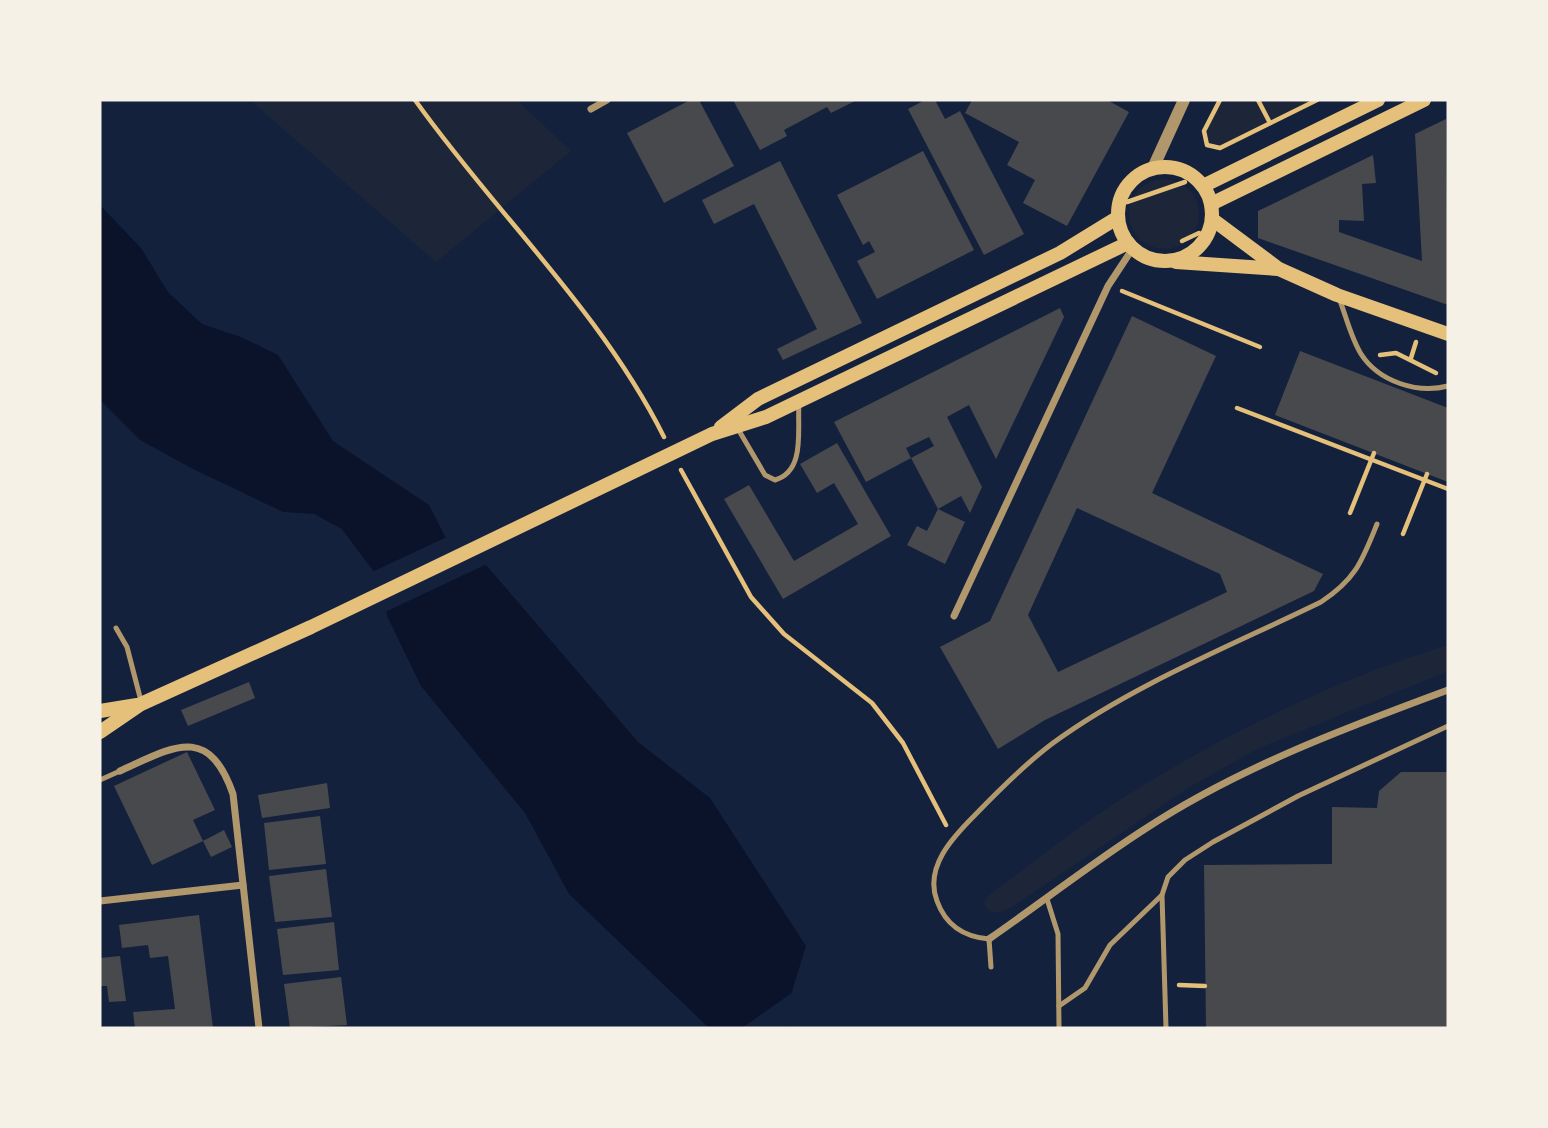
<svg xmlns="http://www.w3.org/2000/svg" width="1548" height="1128" viewBox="0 0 1548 1128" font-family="Cabin,sans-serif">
  <rect width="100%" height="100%" fill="#14213d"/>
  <g fill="#1d2539">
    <polygon points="250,100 517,100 571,151 436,262"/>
    <polygon points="1220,100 1317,100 1220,148 1207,145 1204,131"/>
    <circle cx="1164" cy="214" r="35"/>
    <path d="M 1448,645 L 1448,671 L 1257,749 L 1188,788 L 1015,905 L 999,913 L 989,911 L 984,904 L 988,896 C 1034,863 1078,826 1126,796 C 1225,734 1336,679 1448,645 Z"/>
  </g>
  <g fill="#0b132b">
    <polygon points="100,205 141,248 168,292 202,324 241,337 278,355 333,441 429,505 446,538 374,572 342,529 314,514 283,512 193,469 140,440 100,400"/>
    <polygon points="464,554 487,566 638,742 710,798 806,946 789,1001 762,1028 709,1028 569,894 525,813 421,686 387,616 383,594"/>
  </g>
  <g fill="#14213d">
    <polygon points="449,536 463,551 489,563 383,613 379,593 370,573"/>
    <polygon points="796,990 794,1009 805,1015 786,1028 742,1028"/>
  </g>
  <g fill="#48494c" fill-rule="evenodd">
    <polygon points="690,100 699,100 734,166 664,203 627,133"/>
    <polygon points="733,100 857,100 831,113 827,107 784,130 787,136 760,150"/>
    <polygon points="925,100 935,100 945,119 960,111 1024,234 984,255 908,109"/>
    <polygon points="972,100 1107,100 1129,112 1067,226 1023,203 1035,180 1007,165 1019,142 965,113"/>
    <polygon points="1446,119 1448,305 1258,238 1258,211 1373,155 1376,183 1362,184 1364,221 1339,220 1339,232 1422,261 1415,134"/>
    <polygon points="923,151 974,250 877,299 857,261 875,252 869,241 863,245 837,195"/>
    <polygon points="780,161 862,323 783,360 777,349 817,329 754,204 714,224 702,200"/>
    <path d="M 1060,308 L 1064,317 L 996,459 L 969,405 L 947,417 L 982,487 L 970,513 L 961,496 L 938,509 L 965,522 L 945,564 L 907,545 L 917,526 L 927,531 L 938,509 L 911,458 L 866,482 L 834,422 ZM 929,437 L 934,446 L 911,458 L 906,448 Z"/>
    <path d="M 1132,316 L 1216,356 L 1152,493 L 1323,574 L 1314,591 L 1045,720 L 998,749 L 940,647 L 990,621 ZM 1077,508 L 1220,574 L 1227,592 L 1058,672 L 1028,615 Z"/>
    <polygon points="1300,351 1448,408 1448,482 1275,415"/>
    <polygon points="837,443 891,536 783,599 724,499 749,485 794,561 858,524 834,483 817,493 800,464"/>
    <polygon points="249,682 255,698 188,726 181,710"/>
    <polygon points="187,752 215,810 193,820 203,841 224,830 232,847 211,857 203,841 152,865 114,786"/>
    <polygon points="1401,772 1448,772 1448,1028 1206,1028 1204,865 1332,864 1332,807 1377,808 1379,791"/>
    <polygon points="327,783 330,808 262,818 258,795"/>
    <polygon points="320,816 326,864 269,870 264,823"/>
    <polygon points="326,869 332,917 275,922 269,876"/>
    <polygon points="199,915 213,1028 135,1028 133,1012 175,1009 168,956 150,958 148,945 122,948 119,925"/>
    <polygon points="334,922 339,970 283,975 277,929"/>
    <polygon points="120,956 126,1001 109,1002 107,986 100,986 100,958"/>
    <polygon points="341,977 347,1025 290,1028 284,984"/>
  </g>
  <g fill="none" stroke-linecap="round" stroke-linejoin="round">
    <g stroke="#e5c07b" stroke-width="4.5">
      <path d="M 415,100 C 496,214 601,311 664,437"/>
      <polyline points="1220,100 1204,131 1207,145 1220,148 1317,100"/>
      <polyline points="1258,100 1270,123"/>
      <polyline points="1127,202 1185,182"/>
      <polyline points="1182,241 1199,233"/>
      <polyline points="1122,291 1260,347"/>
      <polyline points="1380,355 1396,353 1436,373"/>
      <polyline points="1411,358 1416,342"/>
      <polyline points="1237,408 1448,489"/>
      <polyline points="681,470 751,597 784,634 872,703 903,743 946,825"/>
      <polyline points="1350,513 1374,453"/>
      <polyline points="1403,534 1427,474"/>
      <polyline points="1179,985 1205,986"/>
    </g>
    <g stroke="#b1986c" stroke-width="5">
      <path d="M 1339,298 C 1346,316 1351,338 1361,354 C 1379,382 1418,394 1448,386"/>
      <path d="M 738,429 L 765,475 L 775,480 C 806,471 797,429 799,404"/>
      <polyline points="116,628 127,647 141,701"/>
      <polyline points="100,780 120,771"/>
      <polyline points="1047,899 1058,934 1059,1028"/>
      <path d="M 991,967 L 989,939 C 964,937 946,926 937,901 C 924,867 953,837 975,815 C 1000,789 1025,764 1053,743 C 1132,685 1233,645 1321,602 C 1356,579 1362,561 1377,524"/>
      <polyline points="1059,1006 1085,988 1110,945 1162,895"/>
      <polyline points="1166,1028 1162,895 1168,877 1185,860 1213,842 1298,796 1448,726"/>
    </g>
    <g stroke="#b1986c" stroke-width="7">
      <polyline points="591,109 607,100"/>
      <polyline points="954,616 1108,286 1133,248"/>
      <path d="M 120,771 C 173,747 208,723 233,794 L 259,1028"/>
      <polyline points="100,901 243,885"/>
      <path d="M 989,939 C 1041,903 1092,863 1145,829 C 1238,768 1345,728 1448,690"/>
    </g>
    <polyline stroke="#b1986c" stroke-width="12" points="1153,168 1184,100"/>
    <g stroke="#e5c07b" stroke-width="14">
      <circle cx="1165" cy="214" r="47"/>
      <polyline points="1203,186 1378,100"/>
      <polyline points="1211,204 1424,100"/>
      <polyline points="1212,219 1279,269 1337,295 1448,334"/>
      <polyline points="1176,262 1278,269"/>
      <polyline points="721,427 758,399 1060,253 1117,218"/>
      <polyline points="100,711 137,705"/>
      <polyline points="100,732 141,704 311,627 712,434 766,417 1128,243"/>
    </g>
  </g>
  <rect width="1548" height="1128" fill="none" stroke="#f6f1e7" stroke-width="203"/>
</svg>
